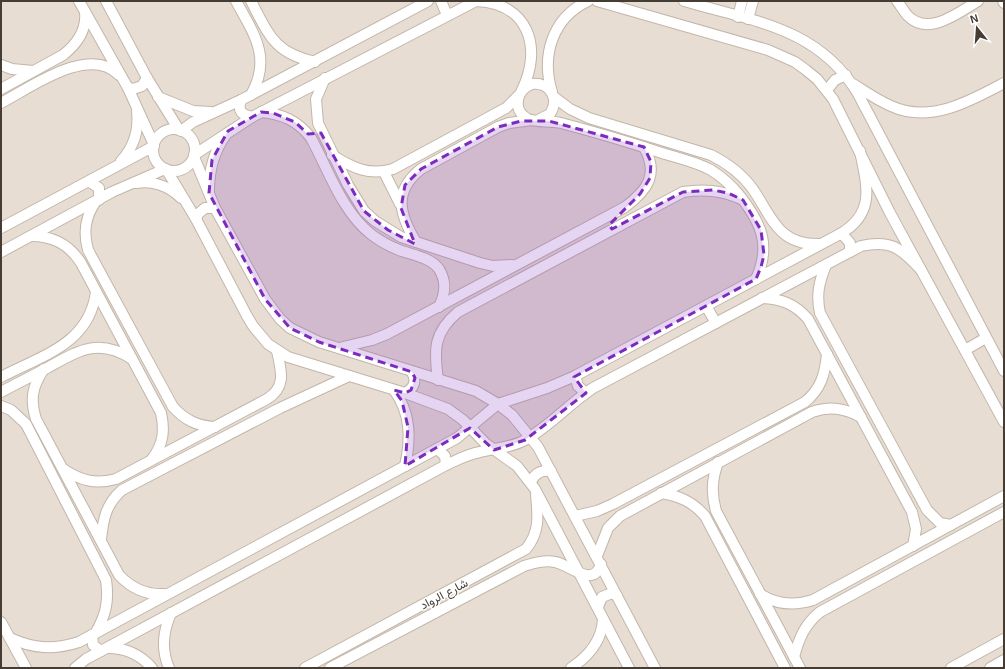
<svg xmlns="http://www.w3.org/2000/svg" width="1005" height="669" viewBox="0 0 1005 669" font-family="Helvetica,Vazirmatn,sans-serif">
  <rect width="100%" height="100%" fill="#f3ece4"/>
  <rect fill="#e7ddd2" x="1" y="1" width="1003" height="667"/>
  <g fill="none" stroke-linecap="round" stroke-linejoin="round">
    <g stroke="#c2b6a9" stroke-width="12">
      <g id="minor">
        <polyline points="79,1 128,88 154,145"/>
        <polyline points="106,1 147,78 179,130"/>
        <path d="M 236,1 C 254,34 272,58 251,95"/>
        <path d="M 251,1 C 269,35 274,53 315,62"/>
        <polyline points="441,1 447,15"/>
        <path d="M 476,1 C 528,3 543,47 522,90"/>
        <polyline points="597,1 768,50 795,62 806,70 817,79 833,99 890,213 1004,422"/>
        <path d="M 684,1 C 752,21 817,27 857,92 L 1004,371"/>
        <path d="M 897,1 C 901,6 904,12 908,16 C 929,37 959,12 978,1"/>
        <polyline points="1003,1 1004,3"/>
        <polyline points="738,17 742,1"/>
        <polyline points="748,19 753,1"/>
        <polyline points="1,65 12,69 33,71"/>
        <polyline points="325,78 316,99 318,123 348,185 364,211 375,221 401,237 480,263 493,266 512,265"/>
        <path d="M 853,84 C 866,92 877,100 891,106 C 930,124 970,101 1004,83"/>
        <polyline points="128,88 133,89 142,86 147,78"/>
        <path d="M 1,89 L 63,55 C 77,44 87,30 85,12"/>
        <polyline points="827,90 835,80 846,75"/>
        <path d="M 552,92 C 541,56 552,18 588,1"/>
        <polyline points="158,97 193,111 211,112"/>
        <path d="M 554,97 L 570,109 L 589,118 L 711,155 C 727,163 741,173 752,188 C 772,216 777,245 819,244"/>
        <path d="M 241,100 C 237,111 242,115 252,117"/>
        <path d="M 1,103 C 30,88 89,44 119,75"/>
        <path d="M 261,112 C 283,114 298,121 311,138 C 329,171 342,212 372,235 C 380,241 389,246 399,250 C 412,255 430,257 439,269 C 447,282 445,294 439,307"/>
        <path d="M 538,120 L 550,114 C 560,99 550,82 532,84 C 517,89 511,110 528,119 C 537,123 550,120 561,123 C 595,132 629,142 662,153 C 678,158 696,162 711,170 C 722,177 732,186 740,196 C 762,224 771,246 756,279"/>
        <circle cx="174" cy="150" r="21"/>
        <polyline points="181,131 193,122 241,100 428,1"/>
        <polyline points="194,155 252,117 476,1"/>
        <path d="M 332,155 C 353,168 369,176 393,169 L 506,108 L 519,95"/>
        <polyline points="194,157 215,208 265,299 280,319 290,328 319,342 476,391 498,404 512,415 538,447 655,668"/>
        <path d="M 121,161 C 134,147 139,129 137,111"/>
        <polyline points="166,169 196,219 247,316 253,326 268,344 288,357 405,393 448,409 463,420 485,443 517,466 535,489 629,668"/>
        <polyline points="384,172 400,204"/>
        <polyline points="90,182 99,188 99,200"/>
        <path d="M 136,183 C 152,180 169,186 181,198"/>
        <path d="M 209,191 C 209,170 213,153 225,136"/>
        <path d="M 96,201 C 85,217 83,232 88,250 L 173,407 C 185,420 197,426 215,427"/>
        <polyline points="196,219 198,214 205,208 215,208"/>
        <polyline points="1,228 154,146"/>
        <polyline points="840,234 844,236 850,243 850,252"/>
        <path d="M 31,236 C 53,236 69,244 81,263 L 161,413 C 165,431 163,445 152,459"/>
        <path d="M 416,242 C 399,214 393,191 421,169 L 498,127 L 509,123 L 532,120"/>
        <polyline points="1,252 112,192 165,169"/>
        <path d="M 826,265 C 819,282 816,295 820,313 L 927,510 L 940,523 L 951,525"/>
        <path d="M 762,298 C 782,299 795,304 808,319 L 912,512 L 916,529 L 913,546"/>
        <polyline points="706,306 716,323"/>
        <path d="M 339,348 L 372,340 L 387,334 L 625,207 C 648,190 659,174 644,147"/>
        <polyline points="965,350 986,338"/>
        <path d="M 44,369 C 32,386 30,400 36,419 L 119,575 C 132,589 146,595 164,594"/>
        <polyline points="575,376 578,386 586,393"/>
        <path d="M 1,377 C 43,355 89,344 96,292"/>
        <path d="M 438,380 C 434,350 433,333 458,312 L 683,192 C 704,189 721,190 741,199"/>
        <path d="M 394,390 C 411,413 411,439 405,466"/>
        <path d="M 1,392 C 16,384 32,376 47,368 C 78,351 98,337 132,359"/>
        <path d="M 405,393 C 414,388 417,382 412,372"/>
        <path d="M 1,406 L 11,410 L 26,424 L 106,580 C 109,600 106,615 96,632"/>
        <polyline points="437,449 445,456 446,465"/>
        <path d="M 718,462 C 712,479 711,493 716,511 L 800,668"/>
        <path d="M 63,469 C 80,480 95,485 116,479 L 267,399 C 287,387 281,370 277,351"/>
        <path d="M 531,482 C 535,473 541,470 551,471"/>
        <path d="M 661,493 C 680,496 693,502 705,516 L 785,668"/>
        <path d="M 575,516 L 597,511 L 613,504 L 805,402 C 821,389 825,374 827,354"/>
        <path d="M 101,540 C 103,519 106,504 122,490 L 280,408 L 349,376"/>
        <path d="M 597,556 L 608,528 L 620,516 L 812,412 C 830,406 844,408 861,417"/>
        <path d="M 760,594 C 777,605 794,606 813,600 L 1004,496"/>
        <polyline points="598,607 602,597 612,593 617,596"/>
        <polyline points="1,622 26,668"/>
        <polyline points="92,635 93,645 101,651"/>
        <path d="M 10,638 C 34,649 54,650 79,642 L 457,438 L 498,404 L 547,388 L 575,376 L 840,234 C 876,213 867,186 860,151"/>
        <path d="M 108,648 C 126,648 140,654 152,668"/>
        <path d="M 794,657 C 799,638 805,624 820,612 L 1004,512"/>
        <path d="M 75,668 L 86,659 L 101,651 L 446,465 C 457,460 468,454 480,452 C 496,448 511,448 525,440 C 550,426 569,404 593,388 L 861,246 C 891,239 902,249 921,270"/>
        <path d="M 169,668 C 161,649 163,632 171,613"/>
        <path d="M 305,668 L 526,549 C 540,532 538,516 536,495"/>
        <path d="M 330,668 L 524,566 C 534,563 544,560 555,562 C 571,565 593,589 601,564"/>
        <path d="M 571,668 C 589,656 602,641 603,619"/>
        <polyline points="951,668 1004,639"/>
        <polyline points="990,668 1004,660"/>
      </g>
    </g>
    <use href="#minor" stroke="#fff" stroke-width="10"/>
  </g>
  <path fill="#7b2cbf" fill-opacity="0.2" stroke="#7b2cbf" stroke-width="3" stroke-dasharray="8 5" stroke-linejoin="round" d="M 261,112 L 273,113 L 295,122 L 308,134 L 321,133 L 364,211 L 388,230 L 415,244 L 401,208 L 405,185 L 421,169 L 498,127 L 521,121 L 549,121 L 644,147 L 651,162 L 650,178 L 640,194 L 609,225 L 612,229 L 683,192 L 713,190 L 728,193 L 743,200 L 761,230 L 764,255 L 761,267 L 756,279 L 574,377 L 586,393 L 525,440 L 494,450 L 470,428 L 405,466 L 408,427 L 402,401 L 394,390 L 405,393 L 411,390 L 415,378 L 412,372 L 319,342 L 290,328 L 265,299 L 209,193 L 212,160 L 228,131 Z"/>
  <g text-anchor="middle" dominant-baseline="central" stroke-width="3" stroke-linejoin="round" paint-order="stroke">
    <g font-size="12" fill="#453c34" stroke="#fff">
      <text transform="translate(444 594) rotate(-28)">شارع الرواد</text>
    </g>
  </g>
  <rect width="1005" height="669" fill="none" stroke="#453c34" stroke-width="4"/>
  <g transform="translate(977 28) rotate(343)" stroke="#ffffff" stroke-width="3" paint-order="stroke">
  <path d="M0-3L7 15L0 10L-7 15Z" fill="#453c34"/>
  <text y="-6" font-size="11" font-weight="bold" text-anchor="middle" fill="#453c34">N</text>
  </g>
</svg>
